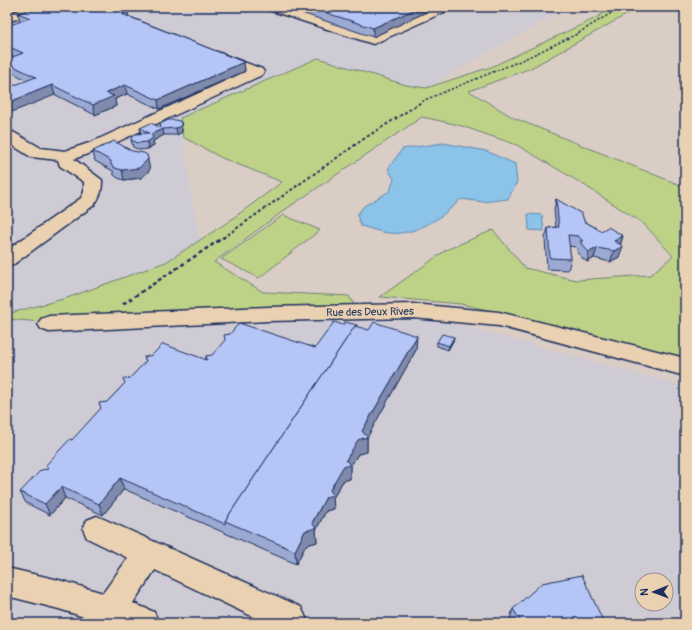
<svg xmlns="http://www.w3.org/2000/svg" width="692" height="630" viewBox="0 0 692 630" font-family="Pangolin,sans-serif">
  <rect width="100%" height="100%" fill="#dacdc6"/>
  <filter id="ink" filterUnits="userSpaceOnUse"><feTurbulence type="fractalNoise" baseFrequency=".025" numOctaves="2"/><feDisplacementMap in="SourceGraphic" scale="8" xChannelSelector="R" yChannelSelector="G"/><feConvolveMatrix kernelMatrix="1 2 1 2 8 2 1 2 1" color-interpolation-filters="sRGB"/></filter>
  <g filter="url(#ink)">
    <path fill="#cfcbd4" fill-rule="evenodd" d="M 7,7 L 568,7 L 452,73 L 416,96 L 180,118 L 197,230 L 216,287 L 413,311 L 685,387 L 685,623 L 7,623 ZM 642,580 L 666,580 L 666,604 L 642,604 Z"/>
    <g fill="#bed287" stroke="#6c8072">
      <polygon points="614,7 640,7 531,68 469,91 514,118 685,187 685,360 569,328 461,304 380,297 446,250 493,230 525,268 576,280 650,275 673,256 644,224 581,183 517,145 459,125 422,117 286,209 214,262 263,292 349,296 361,317 108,328 7,319 7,314 67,298 166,262 228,222 282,182 222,158 183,137 180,118 318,58 406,85 426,88 491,67 596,18"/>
      <polygon points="283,215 320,230 259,278 221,259"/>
    </g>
    <g fill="#8bc3e9" stroke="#5e88b1">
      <path d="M 443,143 L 486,151 L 515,164 L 517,182 L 508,199 L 483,202 L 461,199 C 442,218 416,236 388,233 C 379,232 370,228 361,226 L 357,215 L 364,206 L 390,191 L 394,179 L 388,169 L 402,149 Z"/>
      <polygon points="528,214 542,215 544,231 529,230"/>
    </g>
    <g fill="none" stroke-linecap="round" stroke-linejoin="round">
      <g stroke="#1b2f5e" stroke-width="3">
        <g id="minor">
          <polygon points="30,7 48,7 46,10 7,22 7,14"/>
          <polygon points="267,7 285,7 372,35 435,7 451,7 449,10 373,44 269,10"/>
          <path d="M 217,52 L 262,69 L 264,72 L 262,75 L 104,148 L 74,159 L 102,180 C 102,190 101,196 94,205 L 14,264 L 7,266 L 7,250 L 81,198 L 84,192 L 84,182 L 60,166 L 58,160 L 31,157 L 7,142 L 7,130 L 13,132 L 41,148 L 65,151 L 92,142 L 245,72 L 212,59 L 210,56 L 212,53 Z"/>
          <polygon points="413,304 499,312 685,358 685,376 499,326 413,318 268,321 49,332 41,329 38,324 41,319 49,316 268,307"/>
          <polygon points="97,516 301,607 306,618 304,623 266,623 155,570 133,603 154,612 159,623 103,623 59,609 7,596 7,568 59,580 103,593 128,558 87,538 83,529 87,520"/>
        </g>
      </g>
      <polyline stroke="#1b2f5e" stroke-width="1.5" stroke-dasharray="2.5 2" stroke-linecap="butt" points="418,104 427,99 520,61 575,35 621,7"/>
      <polyline stroke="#1b2f5e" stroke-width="2" stroke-dasharray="3 2.5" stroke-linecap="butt" points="223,238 365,138 420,103"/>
      <polyline stroke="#1b2f5e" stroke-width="2.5" stroke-dasharray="4 3" stroke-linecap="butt" points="123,304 224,237"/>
      <use href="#minor" fill="#ead1b2" fill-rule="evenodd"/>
    </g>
    <g fill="#9ca9d3" stroke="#1b2f5e">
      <polygon points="284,7 437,7 373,37"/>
      <polygon points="18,13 128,16 244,62 245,71 159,109 127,94 115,99 116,106 95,115 7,70 7,59 14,57 7,53 7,26 20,22"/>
      <polygon points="160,124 182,129 182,132 177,135 164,135 153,141 154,145 148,149 139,150 133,147 131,140 141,134 140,128 161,128"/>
      <polygon points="93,151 150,170 141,178 124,180 118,178 114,175 113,171 95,161"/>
      <polygon points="556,199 584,221 601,231 623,236 620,245 619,257 610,262 594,258 587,262 580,256 577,252 578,250 575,247 569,246 571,259 568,270 547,269 545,238 548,228 556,227 554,210"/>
      <polygon points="343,325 357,327 416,350 367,437 367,452 358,454 350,467 350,479 343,481 333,498 334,509 326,511 316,530 317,542 306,545 296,564 124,489 103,515 65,498 50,515 26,503 20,492 48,469 107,402 146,362 144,357 206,360 206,356 315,348"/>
      <polygon points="454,337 453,341 448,350 437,346 437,342"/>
      <polygon points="513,609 604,623 509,623 509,622"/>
    </g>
    <g fill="#7f8aac" stroke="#1b2f5e">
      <polygon points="420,7 437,7 373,37 373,28"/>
      <polygon points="128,12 129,20 122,14"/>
      <polygon points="244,62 245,71 159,109 158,100"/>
      <polygon points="52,85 55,95 7,114 7,103"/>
      <polygon points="125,85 127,94 115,99 116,106 95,115 93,105 106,93"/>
      <polygon points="181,122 182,129 182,132 177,135 176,128"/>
      <polygon points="163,129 164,135 153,141 154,145 148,149 147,142 151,134"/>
      <polygon points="147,155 150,170 141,178 124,180 122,170"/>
      <polygon points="623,236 620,246 614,241"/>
      <polygon points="623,246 619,257 610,262 614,251"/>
      <polygon points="597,248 594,258 587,262 589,252"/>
      <polygon points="417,336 416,350 367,438 367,437 367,452 358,454 350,467 350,479 343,481 333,498 334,509 326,511 316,530 317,542 306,545 296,564 295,551 305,531 312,523 362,431"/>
      <polygon points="454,337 453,341 448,350 449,346"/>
      <polygon points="120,478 124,489 103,515 99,504"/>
      <polygon points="61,487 65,498 50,515 45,504"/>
    </g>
    <g fill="#b5c5f5" stroke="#1b2f5e">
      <polygon points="38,7 104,7 112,10 118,8 128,12 122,14 244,62 158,100 125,85 106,93 114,96 93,105 52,85 7,103 7,88 36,77 7,63 7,59 23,53 7,46 7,26 30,18 18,13"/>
      <polygon points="308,7 420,7 373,28"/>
      <polygon points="168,120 176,120 181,122 181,126 176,128 163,129 151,134 153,138 147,142 138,143 131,140 132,137 135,134 149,133 140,128 151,123 161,128 160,124"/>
      <polygon points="114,141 132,151 144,153 147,155 148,159 139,168 122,170 115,168 111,165 111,161 93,151"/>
      <polygon points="556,199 582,214 584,221 601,231 608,227 623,236 614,241 623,246 614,251 597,248 589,252 583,246 580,241 583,241 578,236 568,235 571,259 550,258 548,228 559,227"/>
      <polygon points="334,322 343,325 345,322 357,325 357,326 355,326 225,521 225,524 120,478 99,504 61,487 45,504 20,492 41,470 48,469 46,465 70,439 72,440 101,408 99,403 107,402 125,383 123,379 130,378 146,361 144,357 152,355 163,344 207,360 206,356 212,355 225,340 224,335 230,334 239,323 315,348"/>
      <polygon points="374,322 417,336 362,431 367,437 358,440 346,460 350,465 343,467 330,490 333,495 326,497 312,523 316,528 305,531 295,551 225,521 355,326 369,330"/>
      <polygon points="442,334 454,337 449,346 437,342"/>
      <polygon points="582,575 604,623 522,623 513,609 542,583"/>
      <polygon points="492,618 497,623 489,623"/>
    </g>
  </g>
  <g text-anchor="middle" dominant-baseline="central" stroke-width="4" stroke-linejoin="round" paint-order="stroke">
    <g font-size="11" fill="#1b2f5e" stroke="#ead1b2">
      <text transform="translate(370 312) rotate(-1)">Rue des Deux Rives</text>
    </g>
  </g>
  <rect width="692" height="630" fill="none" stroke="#ead1b2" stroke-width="24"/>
  <rect x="12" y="12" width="668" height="606" fill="none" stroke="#1b2f5e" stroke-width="1.5" filter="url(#ink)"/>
  <g transform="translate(654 592) rotate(269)"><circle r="19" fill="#ead1b2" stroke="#979090"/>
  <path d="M0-3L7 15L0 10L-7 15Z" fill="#1b2f5e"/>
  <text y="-6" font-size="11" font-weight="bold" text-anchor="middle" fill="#1b2f5e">N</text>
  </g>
</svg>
